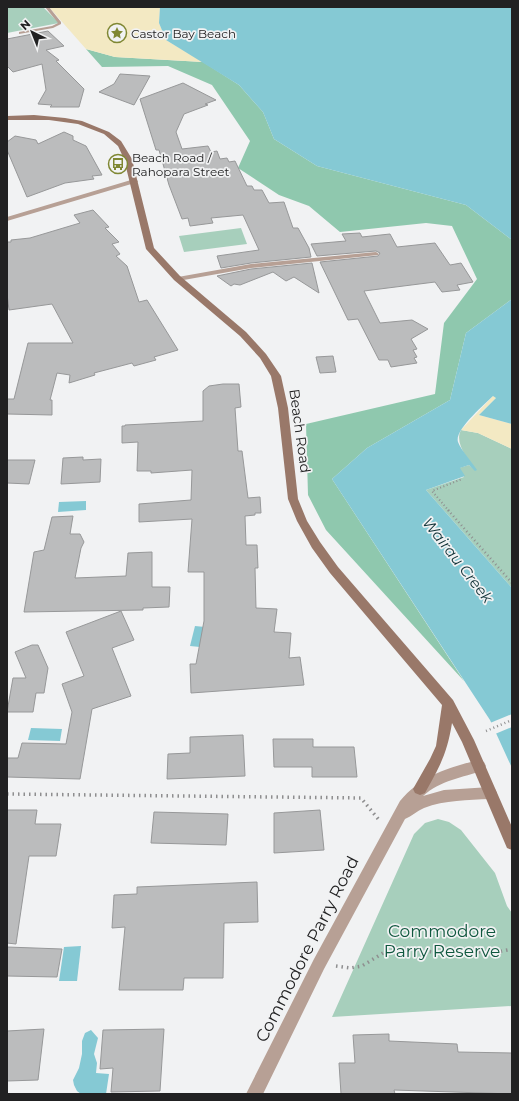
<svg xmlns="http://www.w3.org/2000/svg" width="519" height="1101" viewBox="0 0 519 1101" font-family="Montserrat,sans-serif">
  <rect width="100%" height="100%" fill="#f1f2f3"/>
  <g fill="#a7cfbc">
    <polygon points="7,7 43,7 59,23 7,33"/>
    <polygon points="241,228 247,244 184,252 179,236"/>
    <path d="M 461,430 L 478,433 L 512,449 L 512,588 L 426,490 L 464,477 L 459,468 L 469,465 L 475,470 C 468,459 454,443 461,430 Z"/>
    <polygon points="438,819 449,822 461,830 495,873 507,906 512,913 512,1006 332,1017 414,834 425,823"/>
  </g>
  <polygon fill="#8fc8ae" points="86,49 115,57 203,62 239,85 263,112 274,139 317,166 466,205 512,240 512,299 466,333 450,400 367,448 332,479 464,681 326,530 308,495 306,424 435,394 444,323 477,279 452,226 426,223 340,232 309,206 279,195 238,168 250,141 212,85 168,66 102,67"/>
  <g fill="#f3e9c3">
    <polygon points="49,7 160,7 159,23 166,40 203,62 115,57 86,49"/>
    <polygon points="493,396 497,397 479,415 512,424 512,449 478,433 461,430"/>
  </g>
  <g fill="#85c9d4">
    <polygon points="160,7 512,7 512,240 466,205 317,166 274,139 263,112 239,85 166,40 159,23"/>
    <path d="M 512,299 L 512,424 L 479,415 L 496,398 L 493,396 C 485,404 454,430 458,442 C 461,450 472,462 477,470 L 475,471 L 469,465 L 460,468 L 465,476 L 426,490 L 512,588 L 512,768 L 490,720 L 332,479 L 367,448 L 450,400 L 466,333 Z"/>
    <polygon points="86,501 86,510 58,512 59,502"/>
    <polygon points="195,626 205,627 200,647 190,646"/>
    <polygon points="31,728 62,729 60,741 28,740"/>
    <polygon points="81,946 77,981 59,981 64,947"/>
    <polygon points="91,1030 98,1038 94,1054 97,1063 96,1073 109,1074 106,1094 81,1094 77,1091 74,1085 73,1080 79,1068 82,1054 82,1041 85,1033"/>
  </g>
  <polygon fill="#f1f2f3" points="512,714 512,727 495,734 490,723"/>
  <g fill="#bbbcbd" stroke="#979899">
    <polygon points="48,31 64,46 46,50 59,60 56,61 84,89 79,107 50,107 52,105 38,104 46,90 42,64 13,72 7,66 7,39"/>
    <polygon points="120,74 150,76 134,105 99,92 114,84"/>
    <polygon points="183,83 216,100 205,104 208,105 184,114 176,132 182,149 208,146 211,152 217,151 220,159 227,158 229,162 235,161 247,186 252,186 254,190 262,190 269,203 284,202 293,228 298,228 309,248 311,257 251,263 221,268 217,256 259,250 243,215 211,218 213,223 190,226 188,218 182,219 169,185 159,150 156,150 140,99"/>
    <polygon points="64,132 73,136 73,140 86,146 102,175 92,176 94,179 65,183 27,197 7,150 7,142 15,136 36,140 38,144"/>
    <polygon points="93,210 109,227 105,228 119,242 112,244 120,254 116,256 127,266 139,302 147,300 178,350 154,357 156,360 134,366 132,363 94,373 95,375 69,383 70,375 57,373 50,400 52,400 52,415 7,414 7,399 14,399 28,343 73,343 52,304 9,310 7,294 7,242 11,242 11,240 30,238 80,223 74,215"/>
    <polygon points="360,233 362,237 390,234 397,247 435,243 450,265 461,263 473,282 457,285 460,290 442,292 435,282 364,291 380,323 412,320 428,329 411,339 417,349 413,350 417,357 414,358 417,363 391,367 388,360 379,360 358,319 348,320 320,262 378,256 380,253 376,251 317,256 311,244 346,241 342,234"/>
    <polygon points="312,263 319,293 294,277 286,281 273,272 240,285 234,284 231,286 217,276 251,269"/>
    <polygon points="333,356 336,372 320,373 316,357"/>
    <polygon points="223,384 239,384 241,407 235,408 238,451 242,451 248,498 260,497 261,513 255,513 255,515 245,516 246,545 257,545 258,568 255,568 256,608 277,609 274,632 291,633 289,658 300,657 304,685 191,693 190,664 196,664 204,621 204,572 188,572 192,519 139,522 139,504 191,500 192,470 151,473 151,471 137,471 138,442 122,443 122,426 125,426 125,425 203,421 203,391 209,386"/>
    <polygon points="83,457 83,460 101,459 100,482 61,484 63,458"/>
    <polygon points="7,460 35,460 29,484 7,483"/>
    <polygon points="73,516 70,534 80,534 84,542 81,548 75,578 126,576 128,553 152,552 152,587 170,587 169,607 143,608 143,610 24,612 34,552 44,550 52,517"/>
    <polygon points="121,611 134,640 112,648 131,696 92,709 80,779 7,777 7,758 18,758 22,743 66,744 72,712 62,684 84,676 66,632"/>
    <polygon points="32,645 38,645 48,668 44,693 36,693 33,712 7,712 13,678 26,678 15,652"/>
    <polygon points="243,735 245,776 167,779 168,754 190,753 190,737"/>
    <polygon points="273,739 313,739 313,747 354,747 357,777 312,777 312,767 274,767"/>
    <polygon points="7,810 37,810 35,824 61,824 56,856 29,856 16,944 7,943"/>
    <polygon points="320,810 324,850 274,853 274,813"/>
    <polygon points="154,812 228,814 226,845 151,843"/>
    <polygon points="257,882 258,922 224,923 223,978 184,978 183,990 119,990 125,927 112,928 114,895 137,894 137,887"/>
    <polygon points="7,947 62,949 57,977 7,976"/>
    <polygon points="44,1029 38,1080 7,1081 7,1031"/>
    <polygon points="164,1029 160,1091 111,1092 113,1068 100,1069 103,1030"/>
    <polygon points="389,1034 389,1041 457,1044 458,1052 512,1053 512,1094 394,1090 395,1094 341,1094 339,1063 355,1063 353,1035"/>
  </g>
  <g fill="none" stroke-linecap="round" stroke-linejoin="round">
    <polyline stroke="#8e8e8f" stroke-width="2" stroke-dasharray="1 2.5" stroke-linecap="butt" points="449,511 432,491 462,479"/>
    <g stroke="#8e8e8f" stroke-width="2.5" stroke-dasharray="1 3" stroke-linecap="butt">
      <polyline points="448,510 512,583"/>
      <polyline points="486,731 512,720"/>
    </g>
    <g stroke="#8e8e8f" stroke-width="3.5" stroke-dasharray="1.5 4" stroke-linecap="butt">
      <polyline points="7,794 361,798 379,820"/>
      <polyline points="336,966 350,968 362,966 388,950 401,948 440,953 456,950 493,953 512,949"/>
    </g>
    <g fill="#b7a095" fill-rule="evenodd">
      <polygon points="45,7 49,7 61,22 61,24 53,28 19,34 19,32 52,26 58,23"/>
      <polygon points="376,252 379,254 378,255 251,268 178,281 175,279 178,277 251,264"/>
    </g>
    <g fill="#b7a095" fill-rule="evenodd">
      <polygon points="131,180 137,180 138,182 7,221 7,217"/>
      <path d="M 479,760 L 484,762 L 486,766 L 484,770 C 462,778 441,780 423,796 L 444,790 L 490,787 L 495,789 L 497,793 L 495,797 L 490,799 C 468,800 445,800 424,808 C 417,811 412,816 405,819 L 324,969 L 263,1094 L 246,1094 L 314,959 L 400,801 C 421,776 449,767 479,760 Z"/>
    </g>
    <path fill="#997869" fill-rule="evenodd" d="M 34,115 L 65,118 L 82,121 L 109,132 L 121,141 L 132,159 L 154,248 L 180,276 L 246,332 L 266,354 L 281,376 L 288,408 L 298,499 L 307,521 L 320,542 L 338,567 L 453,700 L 474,740 L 512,827 L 512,850 L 507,848 L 462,742 L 452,723 C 447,754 440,766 425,793 L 420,795 L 415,793 L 413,789 L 430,759 L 436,746 L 442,705 L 330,573 L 312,548 L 297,521 L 288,499 L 278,408 L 271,376 L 260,358 L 240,336 L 174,280 L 146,249 L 124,159 L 118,146 L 104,134 L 78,124 L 49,120 L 7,120 L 7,116 Z"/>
  </g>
  <defs>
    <g id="sight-ring" transform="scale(1)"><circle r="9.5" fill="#f1f2f3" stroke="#7f8733" stroke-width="1.5"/><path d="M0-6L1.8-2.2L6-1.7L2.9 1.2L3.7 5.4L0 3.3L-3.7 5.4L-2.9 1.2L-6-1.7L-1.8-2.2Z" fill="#7f8733"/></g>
    <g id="bus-ring" transform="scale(1)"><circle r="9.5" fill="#f1f2f3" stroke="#7f8733" stroke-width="1.5"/><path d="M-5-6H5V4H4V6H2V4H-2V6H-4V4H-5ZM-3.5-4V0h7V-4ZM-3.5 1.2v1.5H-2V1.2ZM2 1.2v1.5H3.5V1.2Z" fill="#7f8733"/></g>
  </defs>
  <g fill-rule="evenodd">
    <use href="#sight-ring" x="117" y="33"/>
    <use href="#bus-ring" x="118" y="164"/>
  </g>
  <g text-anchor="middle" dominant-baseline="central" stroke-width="3.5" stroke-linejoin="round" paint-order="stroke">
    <g font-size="12" fill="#212122" stroke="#f1f2f3" text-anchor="start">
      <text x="131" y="33">Castor Bay Beach</text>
      <text x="132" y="157">Beach Road /<tspan x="132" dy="14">Rahopara Street</tspan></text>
    </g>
    <g font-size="14" fill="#212122" stroke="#f1f2f3">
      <text transform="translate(300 431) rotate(82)">Beach Road</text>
    </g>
    <g font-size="15" font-style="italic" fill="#0f3136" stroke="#f1f2f3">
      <text transform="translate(458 560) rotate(52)">Wairau Creek</text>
    </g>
    <g font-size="17" fill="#0f573e" stroke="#f1f2f3">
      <text x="442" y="931">Commodore<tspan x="442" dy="20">Parry Reserve</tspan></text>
    </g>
    <g font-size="17" fill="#212122" stroke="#f1f2f3">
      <text transform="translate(307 949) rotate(-63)">Commodore Parry Road</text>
    </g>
  </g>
  <rect width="519" height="1101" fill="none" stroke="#212122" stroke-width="16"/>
  <g transform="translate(32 32) rotate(317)" stroke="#f1f2f3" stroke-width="3" paint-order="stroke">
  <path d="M0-3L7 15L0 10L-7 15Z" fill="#212122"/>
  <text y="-6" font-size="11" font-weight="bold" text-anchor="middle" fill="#212122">N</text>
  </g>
</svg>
